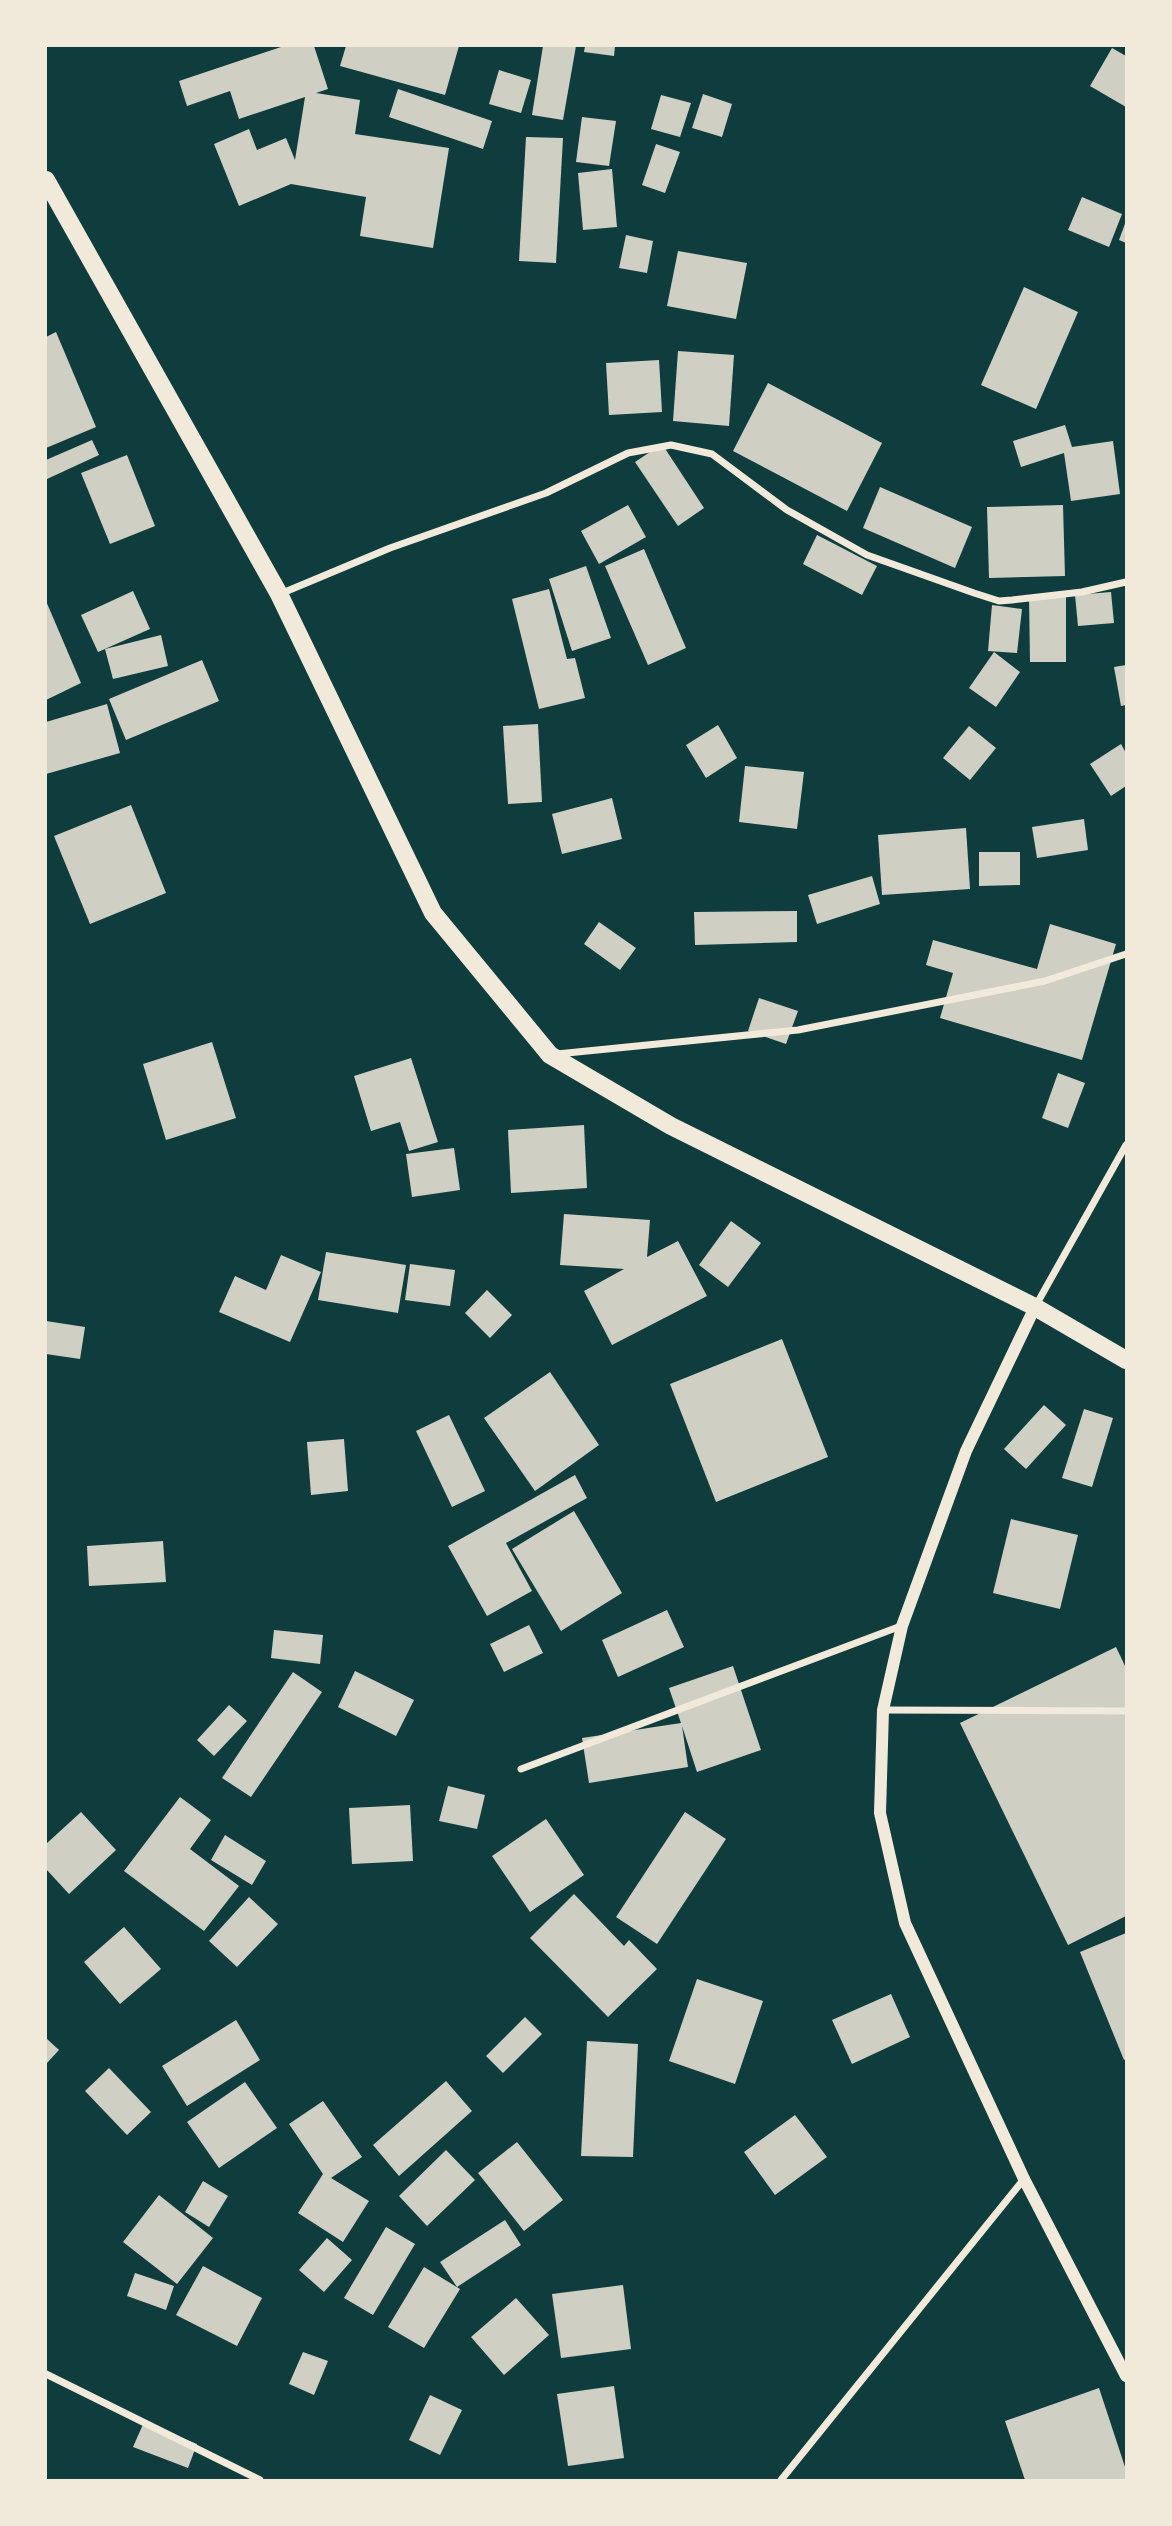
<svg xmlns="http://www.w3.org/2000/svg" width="1172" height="2526" viewBox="0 0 1172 2526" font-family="'Work Sans',sans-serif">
  <rect width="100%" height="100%" fill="#0f3d3e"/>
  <g fill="#cfcfc3">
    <polygon points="284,46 314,46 328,89 316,93 360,100 355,134 449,148 433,248 360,236 366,197 291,184 239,206 214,144 249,129 257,150 286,138 295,160 305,97 239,119 230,91 187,106 179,81"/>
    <polygon points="346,46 459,46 445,95 340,66"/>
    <polygon points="543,46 576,46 563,120 532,115"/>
    <polygon points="585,46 615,46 614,56 584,52"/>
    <polygon points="1112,48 1126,56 1126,107 1090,86"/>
    <polygon points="499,70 531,80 521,113 489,104"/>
    <polygon points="398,89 492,121 483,149 389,117"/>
    <polygon points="703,94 732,104 722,137 692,128"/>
    <polygon points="661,95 691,103 680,137 651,129"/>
    <polygon points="582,117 616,121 609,166 576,162"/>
    <polygon points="526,137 563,138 556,263 519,261"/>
    <polygon points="656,144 680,152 665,193 642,185"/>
    <polygon points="612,169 617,227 583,230 578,173"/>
    <polygon points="1082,197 1122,214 1109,247 1068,230"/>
    <polygon points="1126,221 1126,243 1119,240"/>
    <polygon points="626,235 653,241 647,273 619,268"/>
    <polygon points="678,251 747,263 736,319 667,306"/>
    <polygon points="1024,287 1078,312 1036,409 981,385"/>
    <polygon points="56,332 96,427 46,448 46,337"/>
    <polygon points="678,351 734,355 729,426 673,421"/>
    <polygon points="659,360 662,412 609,415 606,363"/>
    <polygon points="768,383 882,443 847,511 733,451"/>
    <polygon points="1065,425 1072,447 1113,441 1120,494 1071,501 1064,453 1021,467 1013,441"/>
    <polygon points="92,440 99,455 47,479 46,460"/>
    <polygon points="662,444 704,508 678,526 635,462"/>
    <polygon points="127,455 155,526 110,544 81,473"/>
    <polygon points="880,487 972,527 955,568 863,528"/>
    <polygon points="628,505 646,537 599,564 581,531"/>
    <polygon points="1063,505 1065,576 989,578 987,507"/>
    <polygon points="817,535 877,566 862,595 803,564"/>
    <polygon points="644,549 686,648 648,665 605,566"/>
    <polygon points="586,566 611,638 572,651 549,579"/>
    <polygon points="549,589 567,659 575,658 585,698 539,709 512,599"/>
    <polygon points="133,591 150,629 98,652 81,615"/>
    <polygon points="1111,592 1114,623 1078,626 1075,595"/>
    <polygon points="1029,596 1066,596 1066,662 1030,662"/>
    <polygon points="46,601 81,683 46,700"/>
    <polygon points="992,605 1022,609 1017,653 988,651"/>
    <polygon points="161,635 168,666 113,679 105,649"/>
    <polygon points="994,652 1020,672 996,707 969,688"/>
    <polygon points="202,660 219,701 126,740 109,699"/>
    <polygon points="1126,665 1126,705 1121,706 1114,667"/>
    <polygon points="107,704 120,753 46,774 46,722"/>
    <polygon points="538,724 542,802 508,804 503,726"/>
    <polygon points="718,725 737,758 706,778 686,745"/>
    <polygon points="969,726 996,748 970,780 943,758"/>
    <polygon points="1121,744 1126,753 1126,786 1111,796 1090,764"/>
    <polygon points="745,766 804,772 797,829 739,822"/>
    <polygon points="612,798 622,839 562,854 552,814"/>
    <polygon points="131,805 166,893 90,924 54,836"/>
    <polygon points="1084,819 1088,850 1037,858 1032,827"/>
    <polygon points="966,828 970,889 882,895 878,835"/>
    <polygon points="979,852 1020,852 1020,885 979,886"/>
    <polygon points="872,876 880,904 817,924 808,895"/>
    <polygon points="797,911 797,942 695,945 694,912"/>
    <polygon points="599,922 636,948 620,970 584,944"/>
    <polygon points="1050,924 1116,944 1082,1060 940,1018 953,973 926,965 933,940 1037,969"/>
    <polygon points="759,998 798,1011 786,1044 748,1031"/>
    <polygon points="212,1042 236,1118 166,1140 143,1064"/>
    <polygon points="411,1058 438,1142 409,1151 400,1122 371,1131 354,1076"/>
    <polygon points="1058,1073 1085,1083 1068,1128 1042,1118"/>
    <polygon points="584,1125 587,1188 511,1193 508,1130"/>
    <polygon points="454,1148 460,1190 412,1197 406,1154"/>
    <polygon points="564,1214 650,1220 647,1257 678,1241 707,1296 612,1345 584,1291 624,1269 560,1265"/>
    <polygon points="731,1221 761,1243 728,1287 699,1265"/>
    <polygon points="326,1252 406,1265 398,1313 318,1300"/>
    <polygon points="281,1255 321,1272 290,1342 219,1312 235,1276 266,1290"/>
    <polygon points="410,1264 455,1270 450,1306 405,1300"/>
    <polygon points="487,1290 512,1315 490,1338 465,1313"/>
    <polygon points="46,1321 85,1327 80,1359 46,1354"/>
    <polygon points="782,1339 828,1457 716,1502 670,1384"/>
    <polygon points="550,1372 599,1445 535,1491 484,1418"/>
    <polygon points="1044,1405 1066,1425 1026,1469 1004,1449"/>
    <polygon points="1084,1409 1113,1418 1092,1487 1062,1478"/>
    <polygon points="449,1415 485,1491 452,1507 416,1431"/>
    <polygon points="344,1439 348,1491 311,1495 307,1442"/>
    <polygon points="575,1475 587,1498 506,1543 532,1591 487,1616 448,1546"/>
    <polygon points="574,1511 622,1593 561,1631 512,1549"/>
    <polygon points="1011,1519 1078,1535 1060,1609 993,1593"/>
    <polygon points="163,1541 166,1582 89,1586 87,1546"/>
    <polygon points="667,1610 684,1647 618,1677 602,1640"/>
    <polygon points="529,1625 543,1653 504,1672 490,1644"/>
    <polygon points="274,1630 323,1635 320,1664 271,1658"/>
    <polygon points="1116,1647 1126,1668 1126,1916 1068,1945 960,1723"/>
    <polygon points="733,1666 761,1750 697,1772 682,1726 688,1767 589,1783 582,1738 681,1723 669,1688"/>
    <polygon points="355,1671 414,1700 396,1736 338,1707"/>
    <polygon points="293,1672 322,1692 251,1797 222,1778"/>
    <polygon points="229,1705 247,1721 214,1756 197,1740"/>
    <polygon points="448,1786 485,1795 477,1829 439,1821"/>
    <polygon points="180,1797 211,1820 190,1849 239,1886 204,1931 124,1871"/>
    <polygon points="410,1805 413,1861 352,1864 349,1808"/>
    <polygon points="81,1812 116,1850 69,1894 46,1869 46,1844"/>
    <polygon points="685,1812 726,1839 657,1944 616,1917"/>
    <polygon points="546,1819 584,1875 530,1912 492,1856"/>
    <polygon points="225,1835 266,1861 252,1885 211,1860"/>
    <polygon points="574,1894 624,1946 629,1940 657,1969 608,2017 530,1938"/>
    <polygon points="249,1897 278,1924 237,1967 209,1941"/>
    <polygon points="124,1927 161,1969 120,2004 84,1962"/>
    <polygon points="1126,1933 1126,2059 1124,2060 1080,1952"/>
    <polygon points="697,1979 763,2001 735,2084 669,2061"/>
    <polygon points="891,1994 910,2037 852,2064 832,2020"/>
    <polygon points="525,2017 542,2034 503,2073 486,2056"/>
    <polygon points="236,2020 260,2060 187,2106 162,2066"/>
    <polygon points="46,2038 59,2050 46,2064"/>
    <polygon points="587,2041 638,2044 633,2157 581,2156"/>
    <polygon points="109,2068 151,2112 127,2135 85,2091"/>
    <polygon points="446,2081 472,2111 399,2176 373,2145"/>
    <polygon points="245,2082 277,2128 219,2168 187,2122"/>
    <polygon points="323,2101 362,2157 331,2178 369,2201 343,2242 298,2213 323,2174 289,2124"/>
    <polygon points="795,2115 827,2157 775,2195 744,2152"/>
    <polygon points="517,2142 563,2200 524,2231 478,2173"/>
    <polygon points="446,2150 475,2180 427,2226 399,2196"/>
    <polygon points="203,2181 228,2196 209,2227 185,2212"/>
    <polygon points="159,2195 213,2238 177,2284 123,2242"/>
    <polygon points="505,2220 521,2245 457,2287 440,2262"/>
    <polygon points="386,2227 415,2244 373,2315 344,2298"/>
    <polygon points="327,2238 352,2260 324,2292 299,2270"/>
    <polygon points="203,2266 262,2298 237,2346 176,2315"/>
    <polygon points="424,2267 460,2289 424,2348 388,2327"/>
    <polygon points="135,2273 174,2286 166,2310 127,2296"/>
    <polygon points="623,2285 631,2349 561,2358 552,2294"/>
    <polygon points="516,2298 549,2335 504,2375 471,2337"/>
    <polygon points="303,2352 328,2361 314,2395 289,2384"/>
    <polygon points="614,2386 624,2458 568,2466 557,2394"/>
    <polygon points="1099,2388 1126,2470 1126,2480 1025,2480 1005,2421"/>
    <polygon points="430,2395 462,2410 440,2455 409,2440"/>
    <polygon points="144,2422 197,2444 188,2468 133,2447"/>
  </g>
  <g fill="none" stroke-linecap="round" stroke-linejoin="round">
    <g stroke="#f1e9da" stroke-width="7">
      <polyline points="280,594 390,548 546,493 628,453 671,445 712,454 787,510 867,555 974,593 999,601 1012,600 1082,592 1126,582"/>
      <polyline points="557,1054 798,1030 1045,981 1126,954"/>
      <polyline points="1035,1307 1126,1145"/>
      <polyline points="883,1710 1126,1711"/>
      <polyline points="521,1769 901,1626"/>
      <polyline points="46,2374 260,2480"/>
      <polyline points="781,2480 1024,2179"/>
    </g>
    <polyline stroke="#f1e9da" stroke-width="12" points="1035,1307 966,1451 902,1626 883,1710 880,1813 905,1923 1024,2179 1126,2376"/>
    <polyline stroke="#f1e9da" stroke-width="18" points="46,180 279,594 433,913 550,1055 671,1126 1035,1307 1126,1360"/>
  </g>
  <rect width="1172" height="2526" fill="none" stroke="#f1e9da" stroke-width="94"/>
</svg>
